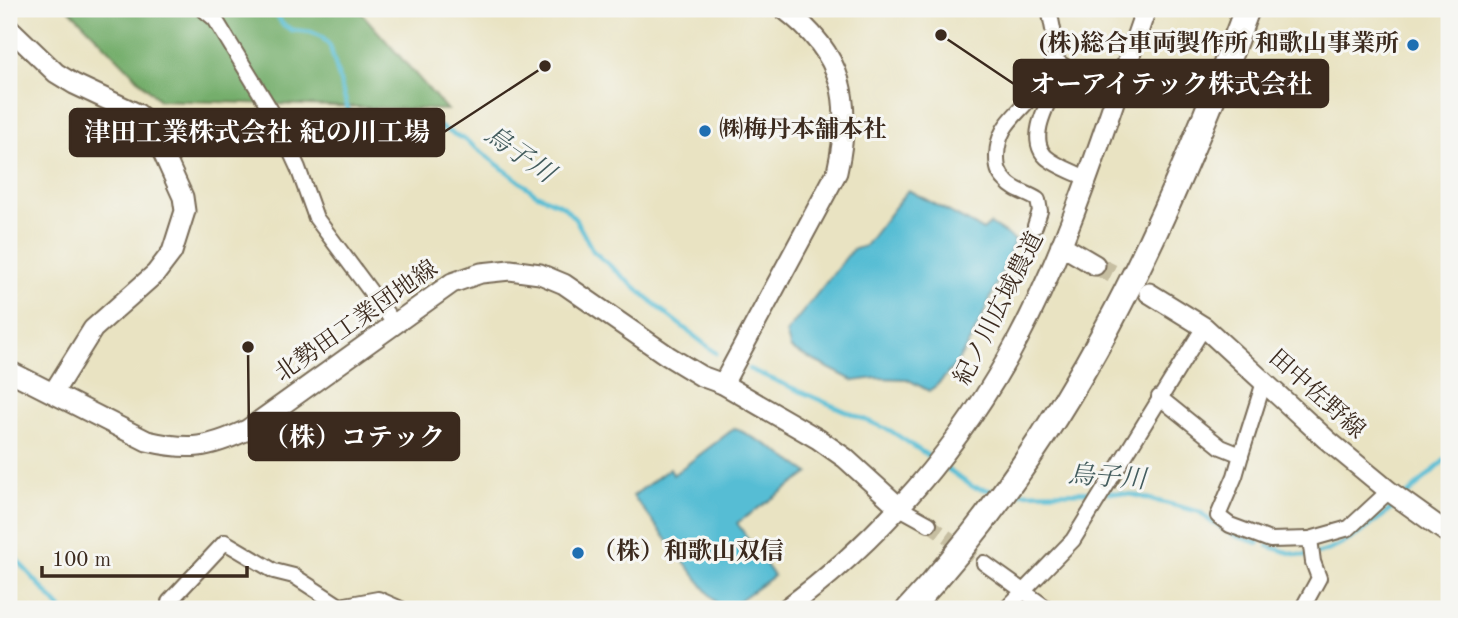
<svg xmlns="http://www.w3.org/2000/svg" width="1458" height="618" viewBox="0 0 1458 618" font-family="'Old Standard TT','Noto Serif JP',serif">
  <rect width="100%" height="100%" fill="#f6f6f2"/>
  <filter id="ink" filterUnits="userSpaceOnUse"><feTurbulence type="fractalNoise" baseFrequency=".0143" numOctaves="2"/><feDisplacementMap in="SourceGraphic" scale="14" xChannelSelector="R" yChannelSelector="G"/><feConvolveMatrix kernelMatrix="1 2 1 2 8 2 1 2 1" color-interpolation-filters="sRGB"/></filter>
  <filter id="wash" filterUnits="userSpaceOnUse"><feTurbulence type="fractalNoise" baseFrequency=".00686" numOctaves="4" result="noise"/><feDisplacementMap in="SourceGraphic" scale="28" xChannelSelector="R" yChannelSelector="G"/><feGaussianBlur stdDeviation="1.57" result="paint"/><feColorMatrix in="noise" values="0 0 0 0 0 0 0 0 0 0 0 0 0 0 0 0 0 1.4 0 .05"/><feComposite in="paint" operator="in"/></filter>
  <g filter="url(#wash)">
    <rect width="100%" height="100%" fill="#e9e3c2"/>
    <polygon fill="#74ae6c" stroke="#586c45" stroke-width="2" points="69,9 358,9 447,110 159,100"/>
    <g fill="#56bdd4" stroke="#487479" stroke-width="2">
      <path d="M 908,190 L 983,230 L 990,224 L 1015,240 C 995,285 970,363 929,391 L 907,379 L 876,378 L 854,381 L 791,349 L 786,333 L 852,250 L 865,246 Z"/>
      <polygon points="735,428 771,447 809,473 737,523 774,576 727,609 721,609 633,496 670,468 673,475"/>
    </g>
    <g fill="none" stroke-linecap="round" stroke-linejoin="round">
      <g stroke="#56bdd4" stroke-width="4.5">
        <polyline points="274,9 282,24 292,30 311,32 322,37 330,46 348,110 359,122 375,128 412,116 423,118 467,141 536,194 563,206 576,220 593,251 665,313 716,353"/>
        <polyline points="749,369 891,431 933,459"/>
        <polyline points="943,466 973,487 994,491"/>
        <polyline points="1107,492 1134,495 1200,512 1210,521 1236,536 1259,543"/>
        <polyline points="1013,493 1099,492"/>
        <polyline points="1406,496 1449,456"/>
        <path d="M 1268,546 C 1278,549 1289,554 1300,555 C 1331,559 1374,524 1397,504"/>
        <polyline points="9,551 61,609"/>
      </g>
    </g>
  </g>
  <g filter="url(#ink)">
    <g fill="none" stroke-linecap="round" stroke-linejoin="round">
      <polyline stroke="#c6bea1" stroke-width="14" stroke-dasharray="14 7" stroke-linecap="butt" points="929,524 984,563"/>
      <polyline stroke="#c6bea1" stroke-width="19" stroke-dasharray="19 10" stroke-linecap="butt" points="1095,265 1141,288"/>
      <g stroke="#786b57" stroke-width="18">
        <g id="street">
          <polyline points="203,9 215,19 273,114 298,168 316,218 394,323"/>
          <path d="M 1049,9 L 1057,50 L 1055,60 L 1064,66 C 1057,90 1023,135 1046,157 C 1056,166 1074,172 1086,178"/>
          <path d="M 1035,226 L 1040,211 L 1038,200 C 1028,193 1014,191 1006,181 C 998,173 997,167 997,156 C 998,126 1014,118 1031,97 C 1040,85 1048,73 1055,60"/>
          <polyline points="1159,397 1221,447 1241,455 1235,476 1218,516 1230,525 1270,540 1310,539 1313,562 1319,578 1302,609"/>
          <polyline points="1241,455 1264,382"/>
          <polyline points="900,508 929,524"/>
          <polyline points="1310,539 1349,528 1389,491"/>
          <polyline points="984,563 1048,609"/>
          <polyline points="169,602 225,542 274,571 294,576 340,606 378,599 401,609"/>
          <polyline points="1006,609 1073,540 1204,327"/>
        </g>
      </g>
      <g stroke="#786b57" stroke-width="23">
        <g id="secondary">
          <polyline points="9,28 56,73 74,84 138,114 150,124 183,197 185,211 172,252 156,273 93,329 53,393"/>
          <polyline points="1061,245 1095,265"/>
          <polyline points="1149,293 1204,327 1326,439 1389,491 1449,534"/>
          <path d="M 9,371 L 147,441 C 190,451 208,448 247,430 L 452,283 L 481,273 L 510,270 L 540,274 L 564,284 L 668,356 L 701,376 L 723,384 L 818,439 L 845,458 L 900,508"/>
          <path d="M 723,384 L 837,172 C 853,101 844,54 784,9"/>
          <path d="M 786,609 C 882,538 962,445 1018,339 C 1073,235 1107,119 1146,9"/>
        </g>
      </g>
      <g stroke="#786b57" stroke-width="28">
        <path id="highway" d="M 909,609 C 1072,432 1164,232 1247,9"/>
      </g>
      <use href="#street" stroke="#fff" stroke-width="14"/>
      <use href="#secondary" stroke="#fff" stroke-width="19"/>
      <use href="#highway" stroke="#fff" stroke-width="24"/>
    </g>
  </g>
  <g fill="#1f6fb2" stroke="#f6f6f2" stroke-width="2.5">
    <circle cx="1413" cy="45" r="7"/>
    <circle cx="705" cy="131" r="7"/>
    <circle cx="578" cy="553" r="7"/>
  </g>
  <g text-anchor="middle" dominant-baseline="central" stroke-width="6" stroke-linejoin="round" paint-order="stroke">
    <g font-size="24" font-weight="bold" fill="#3b2a1e" stroke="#f6f6f2" text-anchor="start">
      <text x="1399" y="45" text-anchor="end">(株)総合車両製作所 和歌山事業所</text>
      <text x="719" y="131">㈱梅丹本舗本社</text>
      <text x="592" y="553">（株）和歌山双信</text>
    </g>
    <g font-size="24" fill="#3b2a1e" stroke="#f6f6f2">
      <text transform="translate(1000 309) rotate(-63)">紀ノ川広域農道</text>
      <text transform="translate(357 322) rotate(-35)">北勢田工業団地線</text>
      <text transform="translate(1316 395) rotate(42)">田中佐野線</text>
    </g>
    <g font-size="26" font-style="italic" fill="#445d5e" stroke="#f6f6f2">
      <text transform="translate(519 155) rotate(35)">烏子川</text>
      <text transform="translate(1107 478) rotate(4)">烏子川</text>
    </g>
  </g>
  <path fill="none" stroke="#3b2a1e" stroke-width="2.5" d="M941 35L1014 84M545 66L444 132M248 347L249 437"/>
  <g fill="#3b2a1e" stroke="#f6f6f2" stroke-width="2.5">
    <circle cx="941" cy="35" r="7"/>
    <circle cx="545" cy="66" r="7"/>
    <circle cx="248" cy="347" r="7"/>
  </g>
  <g fill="#3b2a1e" stroke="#3b2a1e" stroke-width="2.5">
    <rect x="1014" y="60" width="314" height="47" rx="7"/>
    <rect x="70" y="109" width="374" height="47" rx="7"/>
    <rect x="249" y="413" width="210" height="47" rx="7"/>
  </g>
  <g font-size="26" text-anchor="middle" font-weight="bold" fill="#fff">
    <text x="1171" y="93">オーアイテック株式会社</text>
    <text x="257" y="141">津田工業株式会社 紀の川工場</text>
    <text x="354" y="446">（株）コテック</text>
  </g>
  <rect width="1458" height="618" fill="none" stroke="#f6f6f2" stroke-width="35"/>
  <path d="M42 566v10h205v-10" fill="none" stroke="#3b2a1e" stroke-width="3.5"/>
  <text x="52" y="566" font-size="21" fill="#3b2a1e" stroke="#f6f6f2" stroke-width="5" paint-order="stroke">100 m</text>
</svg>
